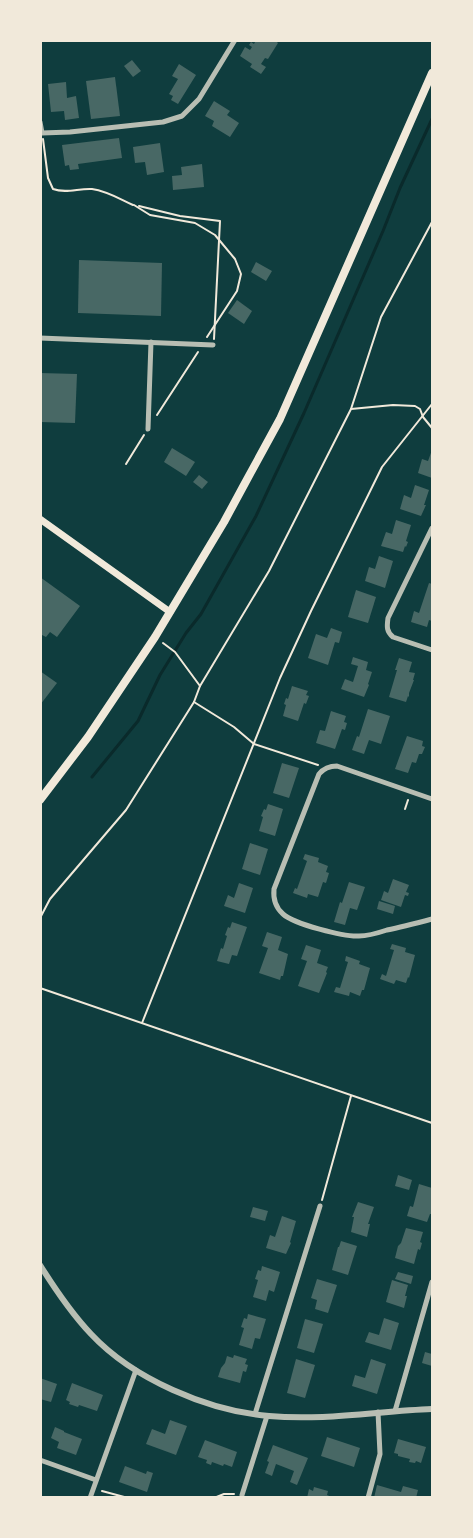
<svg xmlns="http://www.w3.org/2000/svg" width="473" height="1538" viewBox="0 0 473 1538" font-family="'Work Sans',sans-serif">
  <rect width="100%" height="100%" fill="#0f3d3e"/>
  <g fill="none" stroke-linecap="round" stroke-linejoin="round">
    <polyline stroke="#0a2a2b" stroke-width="3" points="92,777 138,721 160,675 186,633 201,614 256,516 304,413 383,231 400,188 432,119"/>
  </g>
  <g fill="#486865">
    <polygon points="256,40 275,40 278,43 268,59 265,58 261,64 266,67 261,74 250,67 252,64 240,56 245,47 250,50 252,47 249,45 251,42 254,44"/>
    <polygon points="132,60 141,71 133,77 124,66"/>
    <polygon points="179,64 196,75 178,104 171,100 173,96 169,94 178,79 172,76"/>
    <polygon points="115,77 120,116 91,119 86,81"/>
    <polygon points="66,82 67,98 76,96 79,118 65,120 64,111 51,112 48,84"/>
    <polygon points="214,101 230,111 227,115 239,123 230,137 212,126 214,121 205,116"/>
    <polygon points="119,138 122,158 78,164 79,169 70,170 69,165 65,166 62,145"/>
    <polygon points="160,143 164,172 147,175 145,162 135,163 133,147"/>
    <polygon points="202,164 204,187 173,190 172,176 182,175 181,167"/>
    <polygon points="79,260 162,263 161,316 78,313"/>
    <polygon points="256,262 272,271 266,281 251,272"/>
    <polygon points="237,300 252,311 244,324 228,313"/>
    <polygon points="40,373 77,374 75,423 40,422"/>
    <polygon points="172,448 195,462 186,476 164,462"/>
    <polygon points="432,450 432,478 418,473 422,459 428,461"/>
    <polygon points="199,475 208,482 202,489 193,482"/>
    <polygon points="415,485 429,490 424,505 426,505 421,516 400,509 404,495 411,498"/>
    <polygon points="396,520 411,525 406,541 408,542 406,547 405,546 403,552 381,546 386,532 392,534"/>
    <polygon points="379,556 393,561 385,588 365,581 369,567 375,569"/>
    <polygon points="40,577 80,606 57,637 50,632 46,637 40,634"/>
    <polygon points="429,583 432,584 432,621 429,620 427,627 411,622 414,611 419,613"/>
    <polygon points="356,590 376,597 368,623 348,617"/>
    <polygon points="331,628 342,632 339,643 335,642 328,665 308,658 316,634 327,638"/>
    <polygon points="353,657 368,662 366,670 372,672 368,684 369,685 364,697 341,689 345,679 353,682 358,666 351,664"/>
    <polygon points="399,658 412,662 409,672 415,673 413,680 414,680 409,693 409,697 408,696 406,702 389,697 397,670 395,670"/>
    <polygon points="40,671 57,683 40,705"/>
    <polygon points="292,686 308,691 306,695 309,696 306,704 304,703 298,721 283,716 286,705 284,704 286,698 288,699"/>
    <polygon points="368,709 390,716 381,744 369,740 364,754 352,750 357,736 359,737"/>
    <polygon points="331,711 346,716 344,722 347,723 345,730 342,729 335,749 316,743 320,730 325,731"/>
    <polygon points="407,736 423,741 422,746 425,747 422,754 419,754 416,763 412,762 408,773 395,769"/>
    <polygon points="282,763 299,768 289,798 273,793"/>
    <polygon points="268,804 283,809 275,836 259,831 263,817 261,816 264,809 266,810"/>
    <polygon points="250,843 268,849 260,875 242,869"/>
    <polygon points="305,854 319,858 318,862 328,866 326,872 329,873 326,883 323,882 318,897 308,894 307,898 293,893 295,888 297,889 307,861 303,859"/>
    <polygon points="393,879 409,885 406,892 409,893 408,896 405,895 401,907 381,900 384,891 388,893"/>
    <polygon points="349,882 365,887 357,910 350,908 345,925 334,922 340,902 342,903"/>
    <polygon points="239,883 253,888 245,913 224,906 228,895 234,898"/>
    <polygon points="379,901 395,906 393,914 377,909"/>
    <polygon points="232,922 247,927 237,956 232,955 229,964 217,961 221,948 223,949 227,936 225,935 228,927 230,928"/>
    <polygon points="267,932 282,937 278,950 288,954 283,976 281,976 280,980 259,973 268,948 262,946"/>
    <polygon points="392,944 406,948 405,952 415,955 409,978 408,977 406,983 396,980 394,984 380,979 382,974 386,976 394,950 390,949"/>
    <polygon points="306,945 321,950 317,963 328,967 326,972 327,973 319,993 298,986 307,961 301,959"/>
    <polygon points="346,956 360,961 359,964 370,968 364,990 362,990 360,996 350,992 349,996 334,992 336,987 340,988 348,962 345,961"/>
    <polygon points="398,1175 412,1180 409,1190 395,1186"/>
    <polygon points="419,1184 432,1188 431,1208 432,1214 430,1214 427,1222 407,1216 410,1206 413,1207"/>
    <polygon points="358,1202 374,1207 368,1224 370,1224 367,1237 351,1232 354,1217 352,1217"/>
    <polygon points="253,1207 268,1211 265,1221 250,1217"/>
    <polygon points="282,1216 296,1221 290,1242 291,1243 286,1254 266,1248 270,1235 275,1237"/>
    <polygon points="406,1228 423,1232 420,1242 422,1243 420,1250 418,1249 414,1264 395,1258 398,1246 401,1243"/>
    <polygon points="341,1241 357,1246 348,1275 332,1270 338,1247 339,1247"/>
    <polygon points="262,1266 280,1272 274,1292 269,1290 266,1301 253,1297 258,1280 255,1279 258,1270 261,1271"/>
    <polygon points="398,1272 413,1276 411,1284 395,1279"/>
    <polygon points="317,1279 337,1285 328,1313 315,1309 317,1300 311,1298"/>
    <polygon points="392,1280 408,1285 405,1296 407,1296 404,1308 386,1302"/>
    <polygon points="248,1314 266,1319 260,1339 255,1338 252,1349 239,1345 244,1328 241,1327 244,1318 247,1319"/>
    <polygon points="384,1318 399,1323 391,1350 365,1342 369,1332 379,1335"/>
    <polygon points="305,1319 323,1324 314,1353 297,1348"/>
    <polygon points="425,1352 432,1354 432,1366 422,1363"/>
    <polygon points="234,1355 247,1359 245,1364 248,1365 246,1372 243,1371 240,1383 218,1377 221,1368 225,1363 227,1356 233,1358"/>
    <polygon points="296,1359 315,1365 305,1398 287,1393"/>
    <polygon points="371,1359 386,1364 377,1394 352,1386 355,1375 365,1378"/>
    <polygon points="40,1378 57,1384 51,1402 40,1399"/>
    <polygon points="72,1383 103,1395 97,1411 79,1405 78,1407 69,1404 70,1402 66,1400"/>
    <polygon points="170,1420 187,1426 176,1455 146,1444 152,1429 165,1434"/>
    <polygon points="55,1427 64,1431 64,1432 82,1439 76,1455 57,1448 59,1442 51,1438"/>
    <polygon points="327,1437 360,1448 354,1467 321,1456"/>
    <polygon points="398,1439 426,1447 421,1463 416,1461 415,1463 409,1462 410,1459 398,1456 398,1454 394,1453"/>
    <polygon points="205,1440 237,1452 232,1467 224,1464 223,1466 212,1462 211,1465 206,1463 207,1460 198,1457"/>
    <polygon points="273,1445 308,1458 297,1485 290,1482 294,1471 276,1464 272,1476 265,1473 269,1462 267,1461"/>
    <polygon points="125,1466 146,1474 147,1471 153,1473 147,1492 119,1482"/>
    <polygon points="377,1485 401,1492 403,1486 418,1490 416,1498 374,1498"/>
    <polygon points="314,1487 328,1491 327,1495 334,1498 307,1498 309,1489 313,1491"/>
  </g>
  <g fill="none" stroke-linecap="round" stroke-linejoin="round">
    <g stroke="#f1e9da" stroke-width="2">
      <path d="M 43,139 L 48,178 L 53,189 C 66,194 79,188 92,189 C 107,191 120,199 133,205"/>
      <polyline points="134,205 150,215 195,223 215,235 235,259 241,274 237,291 207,337"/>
      <polyline points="139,206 180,216 220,221 214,339"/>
      <polyline points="351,409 393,405 415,406 420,409 423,417 432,428"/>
      <polyline points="157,415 198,352"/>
      <polyline points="126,464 144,435"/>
      <polyline points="163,643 175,652 200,686"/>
      <polyline points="194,702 234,727 254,744 318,765"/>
      <polyline points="405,809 408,800"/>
      <polyline points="40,918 50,899 126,810 194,702 200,686 269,571 351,409 381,317 432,222"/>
      <polyline points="40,988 432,1123"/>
      <polyline points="142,1023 280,678 311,611 382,467 432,404"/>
      <polyline points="322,1200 351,1096"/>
      <polyline points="102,1491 128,1498"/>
      <polyline points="214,1498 224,1494 234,1494"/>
    </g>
    <g stroke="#b8beb3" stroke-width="5">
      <polyline points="40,122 42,133 70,132 163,122 182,116 199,99 235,40"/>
      <polyline points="40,338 213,345"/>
      <polyline points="148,429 151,342"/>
      <path d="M 432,528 L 388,618 C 387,626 386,631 393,637 L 432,650"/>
      <path d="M 432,799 L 337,766 C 330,766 324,768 319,774 L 274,889 C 273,899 275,907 283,914 C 294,924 344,937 359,936 C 368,936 378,933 387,930 C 402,927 417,923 432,919"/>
      <polyline points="395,1411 432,1282"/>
      <polyline points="255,1414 320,1206"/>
      <polyline points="40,1460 96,1480"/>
      <polyline points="242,1495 267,1416"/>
      <polyline points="90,1498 136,1370"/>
      <polyline points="368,1498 380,1454 378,1412"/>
    </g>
    <path stroke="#b8beb3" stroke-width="6" d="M 40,1265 C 55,1289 71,1313 91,1334 C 133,1379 208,1411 269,1416 C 323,1421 379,1411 432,1409"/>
    <polyline stroke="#f1e9da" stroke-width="7" points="40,519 170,612"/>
    <polyline stroke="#f1e9da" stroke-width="8" points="40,800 88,737 155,637 224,522 244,485 280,419 432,73"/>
  </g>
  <rect width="473" height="1538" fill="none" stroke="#f1e9da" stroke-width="84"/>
</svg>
